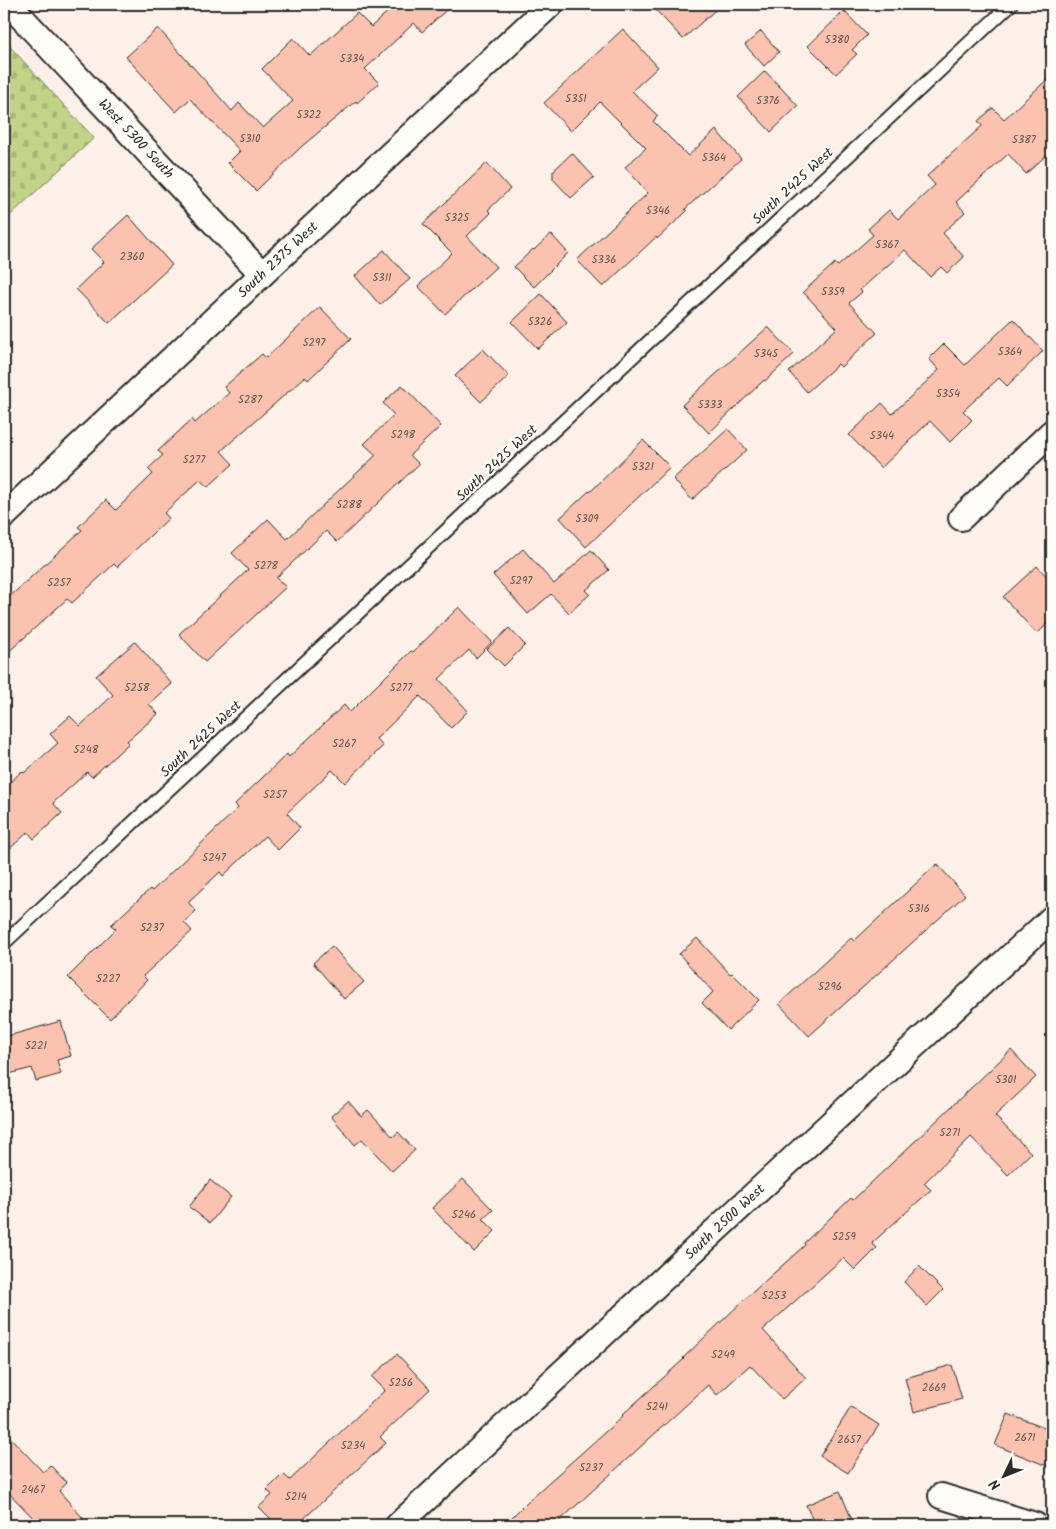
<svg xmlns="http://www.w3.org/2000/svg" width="1056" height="1529" viewBox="0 0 1056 1529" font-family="Kalam,sans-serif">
  <defs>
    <pattern id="cemetery-stones" width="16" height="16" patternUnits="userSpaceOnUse" patternTransform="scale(1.25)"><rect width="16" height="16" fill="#c3d489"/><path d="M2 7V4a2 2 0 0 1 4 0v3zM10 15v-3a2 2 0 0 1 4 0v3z" fill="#a8b676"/></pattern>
  </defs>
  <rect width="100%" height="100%" fill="#fdf0e9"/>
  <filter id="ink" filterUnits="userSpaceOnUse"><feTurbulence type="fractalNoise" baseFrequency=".02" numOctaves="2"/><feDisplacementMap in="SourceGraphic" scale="10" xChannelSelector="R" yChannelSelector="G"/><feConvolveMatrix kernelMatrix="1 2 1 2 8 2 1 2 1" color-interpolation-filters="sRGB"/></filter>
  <g filter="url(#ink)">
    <polygon fill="url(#cemetery-stones)" stroke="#77805a" points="4,40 94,138 4,221"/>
    <g fill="#fbc2af" stroke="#2b2b2b">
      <polygon points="396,4 453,4 422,32 414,23 365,69 379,83 357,103 356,101 301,147 256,191 228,163 240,151 190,99 176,112 126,57 158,28 232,111 239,103 263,128 293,101 262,69 293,38 310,56 357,13 371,27"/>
      <polygon points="650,4 722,4 683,39"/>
      <polygon points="844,11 867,35 852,50 857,54 836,74 808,46"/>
      <polygon points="623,29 658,67 632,91 658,116 653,121 688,156 716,130 741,159 685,209 687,211 657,239 656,237 603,287 577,260 648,193 625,167 646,148 600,102 571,131 544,103"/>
      <polygon points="761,31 779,52 764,66 745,45"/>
      <polygon points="765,71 798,106 771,132 738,97"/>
      <polygon points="1052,75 1052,150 1026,174 1008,154 956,202 965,212 943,233 964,257 947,273 941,267 930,277 905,250 860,290 862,292 849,303 877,333 841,367 838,364 807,392 789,372 837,328 803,292 835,263 838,266 873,235 868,229 889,210 898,219 935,185 927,176 982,126 978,121 993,108 1004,119"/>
      <polygon points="572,153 594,177 571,198 553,179 553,171"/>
      <polygon points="487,163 510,189 488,210 491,213 467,236 496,267 445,314 418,286 452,253 423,224"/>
      <polygon points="128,215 172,265 109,323 76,289 104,262 91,249"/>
      <polygon points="551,234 568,253 534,287 514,267 533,249 534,250"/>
      <polygon points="384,250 410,279 380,305 355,276"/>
      <polygon points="541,294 567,322 538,349 512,322"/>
      <polygon points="320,307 351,339 308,380 305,377 221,451 233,464 208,487 200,480 164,513 169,518 117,567 114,564 72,603 67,599 4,656 4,602 82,530 78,527 106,500 116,510 153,474 148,469 163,455 158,451 192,419 195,423 229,393 224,387 262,354 266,358"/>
      <polygon points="1013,319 1043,351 1007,386 999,378 963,411 972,420 950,442 930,421 881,468 849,435 882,403 892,414 939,370 929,359 944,344 965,365"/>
      <polygon points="768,327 794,354 765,381 764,380 709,433 682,405"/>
      <polygon points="483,349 509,376 481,402 455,376"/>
      <polygon points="402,385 441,426 410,455 419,464 337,542 326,531 276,578 286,587 205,662 179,634 248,570 232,553 268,519 287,539 376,455 364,444 394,415 383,403"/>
      <polygon points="728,429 747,450 692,500 673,479"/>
      <polygon points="643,440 670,467 586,547 560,518 589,491 590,492"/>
      <polygon points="523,549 554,584 591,550 609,570 586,590 590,594 569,613 551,594 528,614 493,575"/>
      <polygon points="1037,566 1052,582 1052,619 1037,634 1003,597"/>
      <polygon points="459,607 492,642 476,658 469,650 439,679 468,711 451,728 420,696 376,739 383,746 345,783 332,770 287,813 300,828 278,850 265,836 223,876 220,872 188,902 196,911 184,922 192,931 143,976 147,980 110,1019 68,977 116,929 111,925 150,889 152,891 238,808 235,804 287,754 289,757 344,705 350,712 411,651 413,652"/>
      <polygon points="509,628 525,645 504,666 487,649"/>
      <polygon points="135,642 172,684 149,704 158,714 127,741 129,743 92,777 87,772 53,803 62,813 34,839 28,832 4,854 4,788 22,771 24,773 58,743 50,734 70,716 80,726 113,695 96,676"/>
      <polygon points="937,864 965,895 809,1036 779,1004 851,938 854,941"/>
      <polygon points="697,938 730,974 732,973 759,1000 728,1030 702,1003 713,992 679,954"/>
      <polygon points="332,946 364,982 344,999 313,963"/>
      <polygon points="61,1021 71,1056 57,1060 61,1074 36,1081 32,1068 9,1074 4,1058 4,1037"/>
      <polygon points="1011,1050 1036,1077 995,1116 1031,1153 1008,1175 971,1137 924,1183 931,1190 872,1243 877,1248 855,1270 843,1258 763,1330 806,1378 782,1399 750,1365 717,1395 708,1385 555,1525 504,1525 530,1499 623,1416 622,1415 684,1359 683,1358 744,1300 805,1245 804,1243 851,1198 853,1200"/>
      <polygon points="348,1101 361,1116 368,1110 393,1137 398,1132 415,1150 392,1171 362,1139 355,1145 331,1116"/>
      <polygon points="463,1179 493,1210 483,1219 495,1231 474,1252 432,1208"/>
      <polygon points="210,1180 231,1197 210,1223 189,1207"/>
      <polygon points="919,1266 943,1290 927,1306 904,1282"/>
      <polygon points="397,1354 430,1389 380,1437 386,1443 297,1525 277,1525 259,1507 272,1495 267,1490 283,1474 290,1480 385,1390 372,1377"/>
      <polygon points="952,1365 962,1399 914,1412 905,1378"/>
      <polygon points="851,1407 879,1425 848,1473 820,1456"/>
      <polygon points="1008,1414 1052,1431 1052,1468 995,1445"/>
      <polygon points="4,1431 43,1472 50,1465 67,1483 59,1491 89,1525 40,1525 4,1488"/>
      <polygon points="840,1491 854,1525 815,1525 806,1505"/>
    </g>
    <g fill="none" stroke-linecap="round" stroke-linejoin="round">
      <g stroke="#2b2b2b" stroke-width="16">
        <polyline id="service" points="4,943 1011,4"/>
      </g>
      <g stroke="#2b2b2b" stroke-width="28">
        <g id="minor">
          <polyline points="9,4 262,274"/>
          <polyline points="4,516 551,4"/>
          <polyline points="961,518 1052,432"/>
          <polyline points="941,1496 1035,1525"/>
          <polyline points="398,1525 1052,918"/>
        </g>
      </g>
      <use href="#service" stroke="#fdfcf7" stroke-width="12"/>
      <use href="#minor" stroke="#fdfcf7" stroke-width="24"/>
    </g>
  </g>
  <g text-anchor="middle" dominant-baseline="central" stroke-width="4.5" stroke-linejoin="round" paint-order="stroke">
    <g font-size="11" fill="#5f514c">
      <text x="837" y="40">5380</text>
      <text x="352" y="59">5334</text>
      <text x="576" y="99">5351</text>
      <text x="768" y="101">5376</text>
      <text x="309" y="115">5322</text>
      <text x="250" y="139">5310</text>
      <text x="1024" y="140">5387</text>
      <text x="714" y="158">5364</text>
      <text x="658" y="211">5346</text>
      <text x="457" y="218">5325</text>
      <text x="887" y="245">5367</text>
      <text x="132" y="257">2360</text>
      <text x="604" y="260">5336</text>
      <text x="382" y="278">5311</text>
      <text x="833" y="292">5359</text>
      <text x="540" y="322">5326</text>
      <text x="314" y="343">5297</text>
      <text x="1010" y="352">5364</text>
      <text x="766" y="354">5345</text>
      <text x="948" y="394">5354</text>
      <text x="250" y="400">5287</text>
      <text x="710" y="405">5333</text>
      <text x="403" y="435">5298</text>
      <text x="882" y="436">5344</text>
      <text x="194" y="460">5277</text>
      <text x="643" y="467">5321</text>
      <text x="349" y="505">5288</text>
      <text x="587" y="519">5309</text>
      <text x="266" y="566">5278</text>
      <text x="521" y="581">5297</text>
      <text x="59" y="583">5257</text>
      <text x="137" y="688">5258</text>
      <text x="401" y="688">5277</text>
      <text x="344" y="744">5267</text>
      <text x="86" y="750">5248</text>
      <text x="275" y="795">5257</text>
      <text x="214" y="858">5247</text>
      <text x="919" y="909">5316</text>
      <text x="152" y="928">5237</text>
      <text x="108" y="979">5227</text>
      <text x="830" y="987">5296</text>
      <text x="36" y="1046">5221</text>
      <text x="1006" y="1080">5301</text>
      <text x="950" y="1133">5271</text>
      <text x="464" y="1215">5246</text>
      <text x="844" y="1237">5259</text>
      <text x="774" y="1296">5253</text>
      <text x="723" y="1355">5249</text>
      <text x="401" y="1383">5256</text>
      <text x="934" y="1388">2669</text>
      <text x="657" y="1407">5241</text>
      <text x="1025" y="1438">2671</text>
      <text x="849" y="1440">2657</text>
      <text x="353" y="1446">5234</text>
      <text x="591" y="1468">5237</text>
      <text x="33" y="1490">2467</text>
      <text x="296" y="1497">5214</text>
    </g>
    <g font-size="14" fill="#2b2b2b" stroke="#fdfcf7">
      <text transform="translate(136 139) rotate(47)">West 5300 South</text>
      <text transform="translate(793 186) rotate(-43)">South 2425 West</text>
      <text transform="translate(278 260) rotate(-43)">South 2375 West</text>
      <text transform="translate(497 463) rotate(-43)">South 2425 West</text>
      <text transform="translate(201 739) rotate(-43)">South 2425 West</text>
      <text transform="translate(725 1222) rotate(-43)">South 2500 West</text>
    </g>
  </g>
  <rect width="1056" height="1529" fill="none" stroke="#fdfcf7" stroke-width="20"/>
  <rect x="10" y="10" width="1036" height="1509" fill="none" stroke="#2b2b2b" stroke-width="2" filter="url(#ink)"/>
  <g transform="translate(1004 1476) rotate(227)" stroke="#fdfcf7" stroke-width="4" paint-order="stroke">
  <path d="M0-4L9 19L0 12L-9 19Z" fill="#2b2b2b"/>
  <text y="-8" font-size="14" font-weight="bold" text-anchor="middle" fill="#2b2b2b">N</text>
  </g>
</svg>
